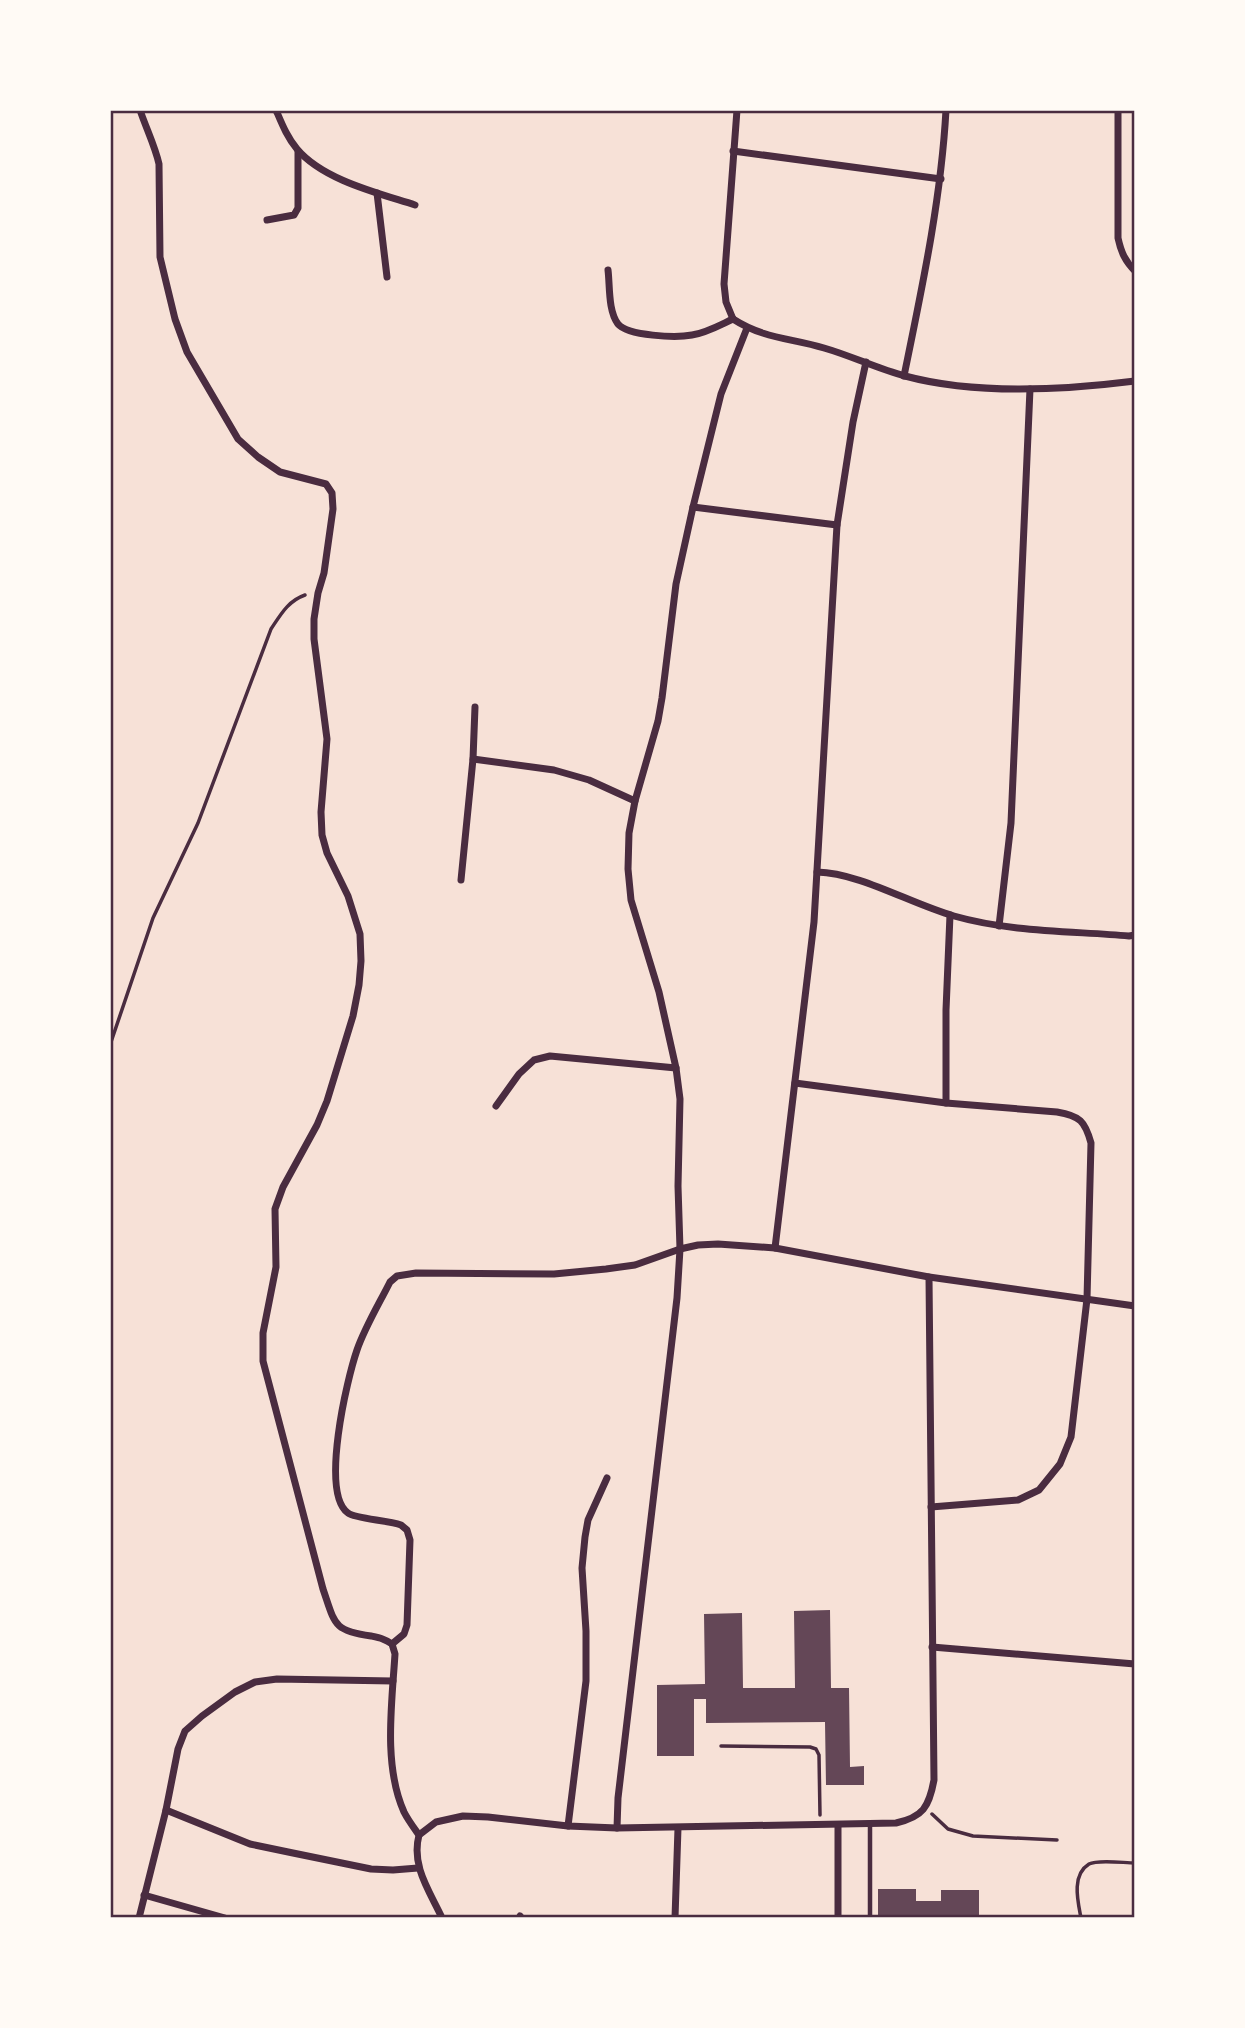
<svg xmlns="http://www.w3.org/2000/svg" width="1245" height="2028" viewBox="0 0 1245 2028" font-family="'Fira Sans',sans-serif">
  <rect width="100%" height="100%" fill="#f7e1d7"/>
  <g fill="#644757">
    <polygon points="830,1610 831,1688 849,1688 850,1767 864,1766 864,1785 826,1785 825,1722 706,1723 706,1699 694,1699 694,1756 657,1756 657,1685 705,1684 704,1614 742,1613 743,1688 795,1688 794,1611"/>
    <polygon points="878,1889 916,1889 916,1901 941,1901 941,1890 979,1890 979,1918 878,1918"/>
  </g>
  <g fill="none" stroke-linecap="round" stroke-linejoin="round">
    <g stroke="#4a2c40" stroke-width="3.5">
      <path d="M 110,1045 L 153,918 L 198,823 L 271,629 C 281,614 288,601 305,595"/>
      <polyline points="721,1746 810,1747 816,1749 819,1755 820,1815"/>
      <polyline points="932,1814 948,1829 973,1836 1057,1840"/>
      <path d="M 1081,1918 C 1078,1902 1071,1875 1089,1864 C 1098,1859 1124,1863 1135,1863"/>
    </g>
    <polyline stroke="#4a2c40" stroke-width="4.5" points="870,1824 870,1918"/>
    <g stroke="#4a2c40" stroke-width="7">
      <path d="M 140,110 C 146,128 155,146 159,164 L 160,257 L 175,319 L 187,352 L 238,439 L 258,457 L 280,472 L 326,484 L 332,493 L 333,509 L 324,573 L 318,593 L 314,619 L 314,639 L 327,739 L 321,812 L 322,835 L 327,853 L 348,896 L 360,934 L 361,961 L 359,985 L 353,1016 L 327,1101 L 317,1125 L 283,1187 L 275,1209 L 276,1267 L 263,1333 L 263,1361 L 323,1589 C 335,1624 333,1631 371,1636 C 380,1638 385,1639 392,1644 L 395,1654 C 392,1703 383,1765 404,1812 C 408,1820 414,1828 419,1835 C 411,1866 429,1890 442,1918"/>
      <path d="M 276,110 C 282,124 287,137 297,149 C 323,180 378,193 415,205"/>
      <path d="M 1118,110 L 1118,238 C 1121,252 1125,261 1135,271"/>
      <polyline points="733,151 941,179"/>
      <polyline points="377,193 387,277"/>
      <polyline points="267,220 294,215 298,208 298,151"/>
      <path d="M 608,270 C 610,286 608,311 618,324 C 628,336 676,338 692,335 C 706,333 720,325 733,319"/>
      <path d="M 733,319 C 764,339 791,338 824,348 C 852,356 878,369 905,376 C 975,395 1064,390 1135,381"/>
      <polyline points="733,319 726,302 724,284 737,110"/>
      <path d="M 904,376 C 922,288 941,200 946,110"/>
      <polyline points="693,507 837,525"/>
      <polyline points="473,759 554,770 589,780 635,801"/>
      <path d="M 817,872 C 860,873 911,904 954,916 C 1010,932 1071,931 1129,936 L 1135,935"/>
      <polyline points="461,880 473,759 475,707"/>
      <polyline points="999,926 1011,823 1030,389"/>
      <path d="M 795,1083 L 946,1103 L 1057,1112 C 1080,1116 1085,1121 1091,1143 L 1087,1299 L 1071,1437 L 1060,1464 L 1039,1490 L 1018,1500 L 931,1507"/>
      <polyline points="946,1103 946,1010 950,915"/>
      <polyline points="496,1106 519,1074 534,1060 550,1056 676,1068"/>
      <polyline points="775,1248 814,922 837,525 853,422 866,362"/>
      <path d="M 392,1644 L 404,1634 L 407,1625 L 410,1540 L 407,1530 L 401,1525 C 388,1520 356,1519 348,1513 C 320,1493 347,1379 357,1350 C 365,1327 379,1304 390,1282 L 397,1276 L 416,1273 L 554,1274 L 606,1269 L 635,1265 L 680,1249 L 698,1245 L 718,1244 L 775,1248 L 929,1277 L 1135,1306"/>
      <polyline points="932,1647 1135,1664"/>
      <polyline points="166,1810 250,1844 293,1853 371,1869 393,1870 418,1868"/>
      <polyline points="838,1825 838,1918"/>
      <polyline points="568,1826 586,1681 586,1631 582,1568 585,1537 588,1520 607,1478"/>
      <polyline points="617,1828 618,1798 677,1298 680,1249 678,1186 680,1099 676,1068 659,992 631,900 628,869 629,833 635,801 658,721 662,698 676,584 693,507 721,394 747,328"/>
      <path d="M 419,1835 L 436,1822 L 463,1816 L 488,1817 L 568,1826 L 617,1828 L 896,1823 C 923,1817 929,1807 934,1780 L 929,1277"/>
      <polyline points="144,1895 225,1918"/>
      <polyline points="139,1918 166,1810 178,1749 185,1731 202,1716 235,1692 255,1682 277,1679 393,1681"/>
      <polyline points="519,1918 520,1916"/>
      <polyline points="675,1918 678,1828"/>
    </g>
  </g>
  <rect width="1245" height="2028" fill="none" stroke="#fffaf5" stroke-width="224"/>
  <rect x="112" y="112" width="1021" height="1804" fill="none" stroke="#4a2c40" stroke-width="2.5"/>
</svg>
